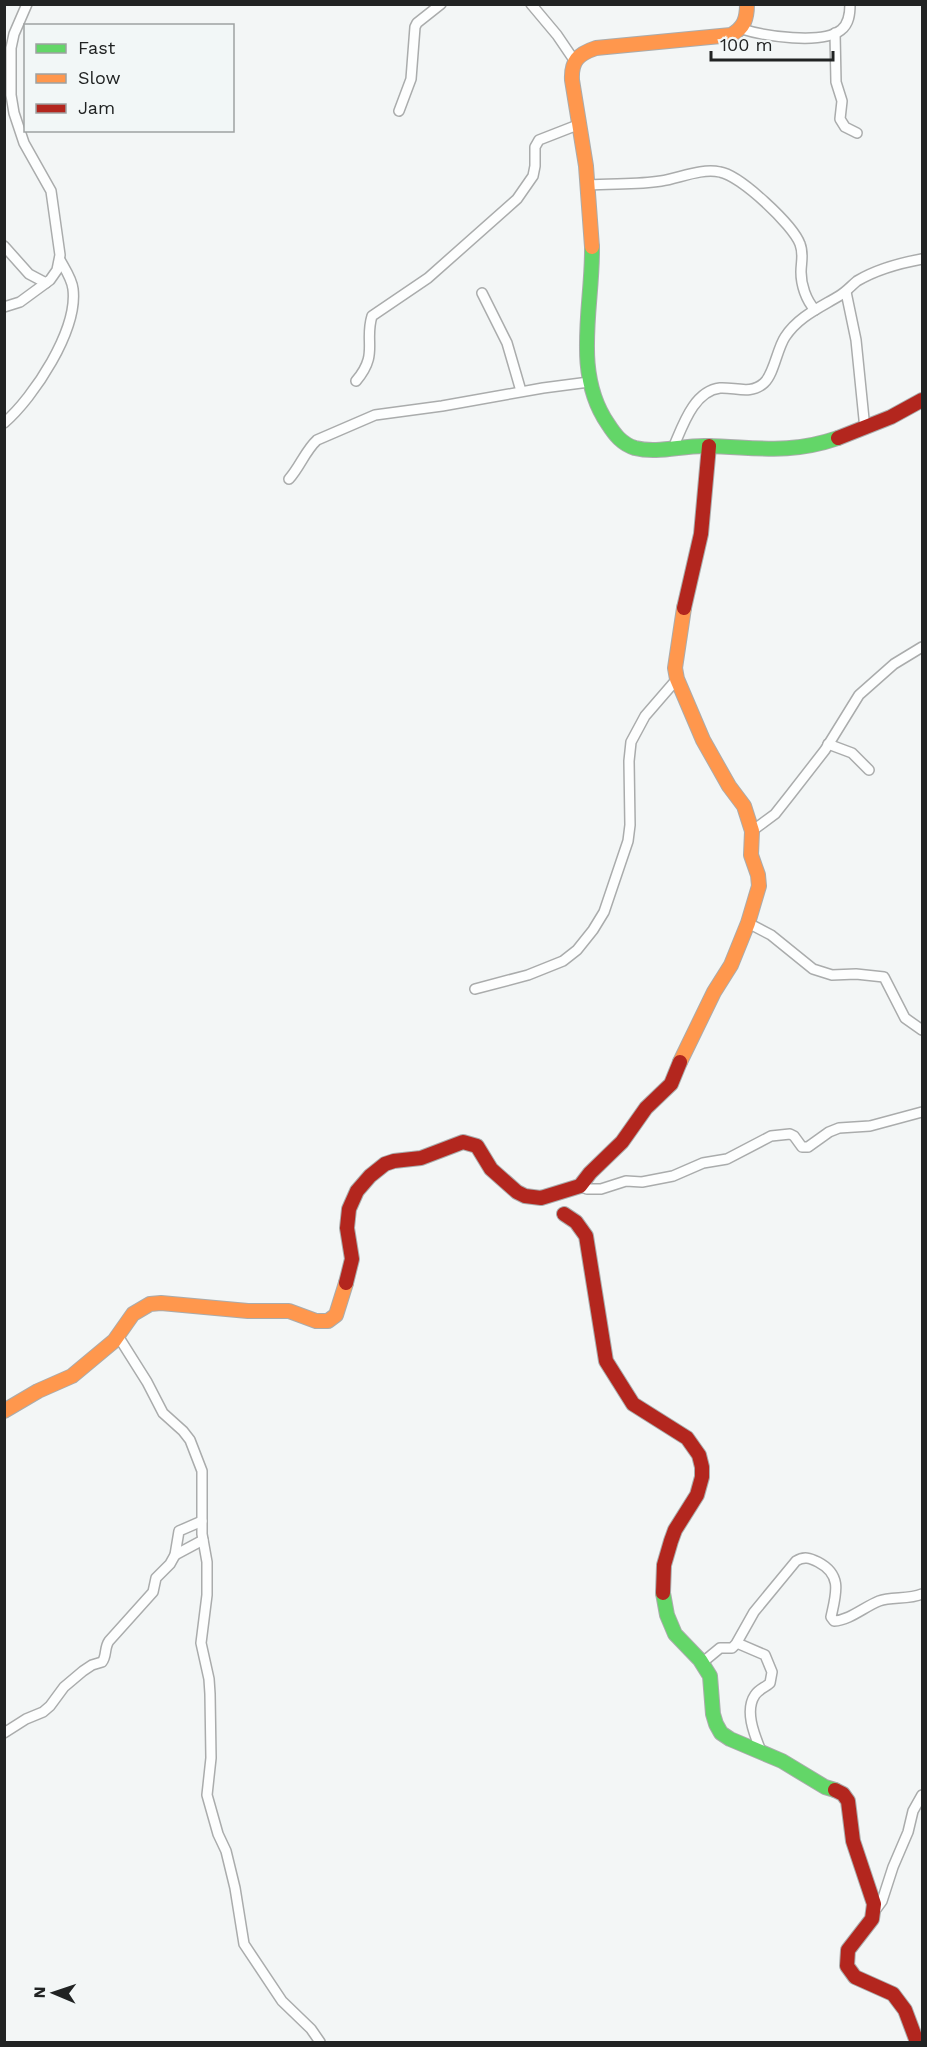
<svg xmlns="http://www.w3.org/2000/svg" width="927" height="2047" viewBox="0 0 927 2047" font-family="'Work Sans',sans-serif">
  <rect width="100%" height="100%" fill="#f3f6f6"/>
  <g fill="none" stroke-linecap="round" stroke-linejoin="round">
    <g stroke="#aaacac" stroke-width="12">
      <g id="street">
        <polyline points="531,4 557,35 574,60"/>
        <path d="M 742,29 C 764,36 822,45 841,30 C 849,24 850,14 850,4"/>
        <polyline points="835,33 836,82 842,101 840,119 845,127 857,133"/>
        <polyline points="399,111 411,79 415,27 417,23 441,4"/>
        <path d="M 588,185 C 612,183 637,185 661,181 C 680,178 701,168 720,172 C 740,175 793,225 800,244 C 804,254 801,262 801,272 C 801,285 806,300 815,310"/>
        <polyline points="4,246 29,274 46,283"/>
        <polyline points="846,292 856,340 865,429"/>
        <polyline points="482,293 507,343 521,391"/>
        <polyline points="4,307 20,302 50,280 57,270 60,255 51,191 24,143 14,113 11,95 11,48 14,34 27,4"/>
        <path d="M 356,381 C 379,354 364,342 372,316 L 428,278 L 517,199 L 533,176 L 535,166 L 535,147 L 539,140 L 580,124"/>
        <path d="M 4,423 C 34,397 78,330 73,289 C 72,279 65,269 60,260"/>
        <path d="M 673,448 C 682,428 693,391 720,388 C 735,387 751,395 764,383 C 774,374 777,349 785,337 C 798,317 819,308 839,296 C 846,292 851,286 857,281 C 877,269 900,263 922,259"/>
        <path d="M 289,479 C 300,467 305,451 317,440 L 375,415 L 442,406 L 543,388 L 589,382"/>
        <polyline points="828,744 852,753 869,770"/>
        <polyline points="752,831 775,814 790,795 825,750 859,695 894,664 922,647"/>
        <polyline points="748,923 771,935 813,969 832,975 856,974 884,977 905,1018 922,1030"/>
        <polyline points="475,989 528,975 563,961 577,950 593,930 604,912 628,841 630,825 629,761 631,742 645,716 677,679"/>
        <polyline points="580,1186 587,1189 601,1189 626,1181 642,1182 673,1176 703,1163 727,1159 771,1136 790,1134 794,1136 802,1147 808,1147 829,1132 839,1128 870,1126 922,1112"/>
        <polyline points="118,1336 147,1382 163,1413 183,1431 190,1440 202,1471 202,1534 207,1562 207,1595 201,1643 209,1679 210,1694 211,1758 207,1795 218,1834 226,1851 235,1888 244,1944 282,2001 311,2029 320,2042"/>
        <polyline points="175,1555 203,1540"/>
        <path d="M 737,1643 L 765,1655 L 772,1672 L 770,1683 C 766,1687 759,1689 755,1695 C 744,1711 755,1736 761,1751"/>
        <path d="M 703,1662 L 720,1648 L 732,1648 L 736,1644 L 754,1612 L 796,1561 C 804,1556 810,1558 818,1562 C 843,1575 836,1594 831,1617 L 834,1621 C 850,1620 864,1607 879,1601 C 891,1596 908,1600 922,1594"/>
        <path d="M 4,1733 L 26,1719 L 43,1712 L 50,1706 L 64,1687 L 83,1671 L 92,1665 L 102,1662 C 107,1656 104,1648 109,1641 L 153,1592 L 156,1578 L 170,1564 L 175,1555 L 179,1531 L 202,1521"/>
        <polyline points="874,1912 882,1901 893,1867 908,1832 913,1811 922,1795"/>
      </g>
    </g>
    <g stroke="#aaacac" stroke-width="16">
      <g id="fast">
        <path d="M 592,247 C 593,306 572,372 608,424 C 615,435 622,444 635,448 C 658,454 683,445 707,446 C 757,447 788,455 838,438"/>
        <polyline points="663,1593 667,1615 675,1634 700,1660 710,1676 713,1714 716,1724 721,1733 730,1739 782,1761 825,1787 835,1790"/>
      </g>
    </g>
    <g stroke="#aaacac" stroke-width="16">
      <g id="slow">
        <path d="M 592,247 L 586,166 L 572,80 C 571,61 578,54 596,48 L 731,35 C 744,28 747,19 747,4"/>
        <polyline points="680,1062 714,992 731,965 748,923 759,886 758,875 751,855 752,831 744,806 729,786 703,740 677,679 675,668 684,608"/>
        <polyline points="4,1411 38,1391 72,1376 114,1341 133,1314 150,1304 161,1303 248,1311 289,1311 316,1321 328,1321 336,1315 346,1283"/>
      </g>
    </g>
    <g stroke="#aaacac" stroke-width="16">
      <g id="jam">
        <polyline points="838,438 891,417 922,400"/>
        <polyline points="684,608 701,534 709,446"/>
        <polyline points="564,1214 576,1222 586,1236 606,1361 633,1404 687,1438 699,1455 702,1467 702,1477 697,1495 675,1530 671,1541 664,1565 663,1593"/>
        <polyline points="346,1283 352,1259 347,1228 349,1209 357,1191 370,1176 385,1164 394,1161 421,1158 463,1142 477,1146 491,1169 517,1192 525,1196 541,1198 580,1186 590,1173 622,1142 646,1108 671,1084 680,1062"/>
        <polyline points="835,1790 843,1794 848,1801 853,1841 874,1904 872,1919 848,1950 847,1966 855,1977 893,1994 905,2010 917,2042"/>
      </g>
    </g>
    <use href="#street" stroke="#fdfefe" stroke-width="9"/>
    <use href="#fast" stroke="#63d668" stroke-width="14"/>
    <use href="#slow" stroke="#ff974d" stroke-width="14"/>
    <use href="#jam" stroke="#b3261e" stroke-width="14"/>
  </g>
  <rect width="927" height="2047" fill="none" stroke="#212323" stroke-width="12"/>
  <rect x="24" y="24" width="210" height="108" fill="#f2f7f7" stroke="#9ea2a2" stroke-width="1.5"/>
  <rect x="36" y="44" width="30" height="9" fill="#63d668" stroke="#9ea2a2" stroke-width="1.5"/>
  <text x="78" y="54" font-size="18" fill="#212323">Fast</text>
  <rect x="36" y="74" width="30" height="9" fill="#ff974d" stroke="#9ea2a2" stroke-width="1.5"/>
  <text x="78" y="84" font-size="18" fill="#212323">Slow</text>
  <rect x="36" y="104" width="30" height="9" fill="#b3261e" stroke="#9ea2a2" stroke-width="1.5"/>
  <text x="78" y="114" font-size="18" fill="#212323">Jam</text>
  <g transform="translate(54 1993) rotate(272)" stroke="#f2f7f7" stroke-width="4.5" paint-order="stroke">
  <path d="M0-4.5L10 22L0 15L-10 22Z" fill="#212323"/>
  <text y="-9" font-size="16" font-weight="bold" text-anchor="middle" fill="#212323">N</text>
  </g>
  <path d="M711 51v9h122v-9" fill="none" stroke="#212323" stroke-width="3"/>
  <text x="720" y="51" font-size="18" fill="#212323" stroke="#f2f7f7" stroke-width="4.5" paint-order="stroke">100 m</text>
</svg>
